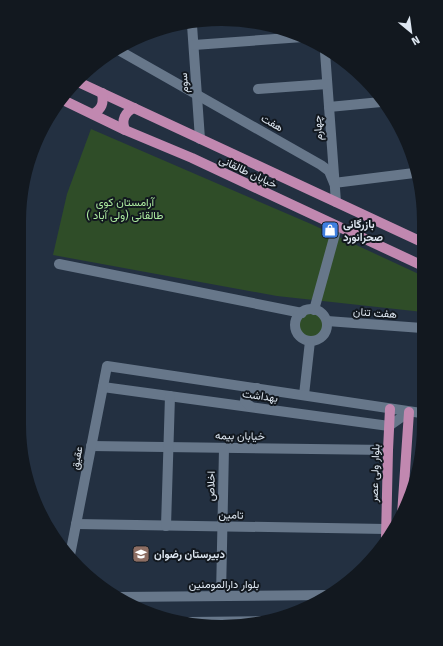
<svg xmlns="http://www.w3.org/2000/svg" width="443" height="646" viewBox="0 0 443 646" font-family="'Fira Sans',Vazirmatn,sans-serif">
  <rect width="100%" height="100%" fill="#233041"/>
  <g fill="#2f4d28">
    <polygon points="91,129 311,224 423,276 423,312 277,296 53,255 67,194"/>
    <circle cx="312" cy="325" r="14"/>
  </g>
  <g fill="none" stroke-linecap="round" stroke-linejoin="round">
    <g stroke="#67778a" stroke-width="10">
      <polyline points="192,25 200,139"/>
      <polyline points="194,45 303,37"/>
      <polyline points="120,51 321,165 329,171 334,183 414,173"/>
      <polyline points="325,52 336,202"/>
      <polyline points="258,89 327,84"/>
      <polyline points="329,107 381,102"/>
      <polyline points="59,264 302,313"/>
      <circle cx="311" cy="325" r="16"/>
      <polyline points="314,310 337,227"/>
      <polyline points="327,321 422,328"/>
      <polyline points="103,387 389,426 409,412"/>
      <polyline points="304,395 310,341"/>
      <polyline points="251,407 245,401 246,394 252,389 257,388"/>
      <polyline points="91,446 388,450"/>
      <polyline points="76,524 386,529"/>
      <polyline points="166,526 170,396"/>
      <polyline points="70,555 107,366 421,413"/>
      <polyline points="221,596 224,448"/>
      <polyline points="119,597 329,595"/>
      <polyline points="190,622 266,621"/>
    </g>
    <g stroke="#c188b0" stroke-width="10">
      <polyline points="76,81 424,243"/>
      <polyline points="63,100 125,130 192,158 423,266"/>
      <path d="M 93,114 C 102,109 104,103 102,93"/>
      <path d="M 125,130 C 121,120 125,112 134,108"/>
      <polyline points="402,515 409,412"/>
      <polyline points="386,538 388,450 390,409"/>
    </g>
  </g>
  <defs>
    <g id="shop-square" transform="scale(0.9)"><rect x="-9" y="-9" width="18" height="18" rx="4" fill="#3f7fe0" stroke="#12181f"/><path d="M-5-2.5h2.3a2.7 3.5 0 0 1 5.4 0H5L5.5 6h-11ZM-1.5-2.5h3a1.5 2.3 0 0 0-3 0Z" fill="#fff"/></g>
    <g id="school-square" transform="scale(0.9)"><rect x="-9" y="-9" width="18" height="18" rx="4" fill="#8d6e63" stroke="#12181f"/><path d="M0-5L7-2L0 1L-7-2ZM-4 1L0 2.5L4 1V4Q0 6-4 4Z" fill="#fff"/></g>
  </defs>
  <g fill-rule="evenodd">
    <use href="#shop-square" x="330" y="230"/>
    <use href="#school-square" x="141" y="554"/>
  </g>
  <g text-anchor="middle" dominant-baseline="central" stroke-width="4" stroke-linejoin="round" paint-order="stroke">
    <g font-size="11" fill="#dee7f1" stroke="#12181f">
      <text transform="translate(184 83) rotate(-94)">سوم</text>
      <text transform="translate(272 123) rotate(30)">هفت</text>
      <text transform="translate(318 128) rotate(-94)">چهارم</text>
      <text transform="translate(248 172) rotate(25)">خیابان طالقانی</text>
      <text transform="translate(375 313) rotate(4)">هفت تنان</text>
      <text transform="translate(260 396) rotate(8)">بهداشت</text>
      <text transform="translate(240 436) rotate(1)">خیابان بیمه</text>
      <text transform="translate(77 458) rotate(-79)">عقیق</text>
      <text transform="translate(375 473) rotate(-88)">بلوار ولی عصر</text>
      <text transform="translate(211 486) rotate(-89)">اخلاص</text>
      <text transform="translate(231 515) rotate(1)">تامین</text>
      <text x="224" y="584">بلوار دارالمومنین</text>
    </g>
    <g font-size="11" fill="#adeba0" stroke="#12181f">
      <text x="125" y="202">آرامستان کوی<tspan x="125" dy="13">طالقانی (ولی آباد )</tspan></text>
    </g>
    <g font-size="11" font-weight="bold" fill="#dee7f1" stroke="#12181f" text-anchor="start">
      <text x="343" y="224">بازرگانی<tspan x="343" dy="13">صحرانورد</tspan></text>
      <text x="154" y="554">دبیرستان رضوان</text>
    </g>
  </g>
  <path d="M0 0H443V646H0ZM221 26H222A195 195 0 0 1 417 221V425A195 195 0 0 1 222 620H221A195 195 0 0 1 26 425V221A195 195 0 0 1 221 26Z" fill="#12181f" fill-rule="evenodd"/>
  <g transform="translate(411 32) rotate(151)" stroke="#12181f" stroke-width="3" paint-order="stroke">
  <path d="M0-3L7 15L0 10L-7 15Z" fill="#dee7f1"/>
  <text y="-6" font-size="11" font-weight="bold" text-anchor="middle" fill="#dee7f1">N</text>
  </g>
</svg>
